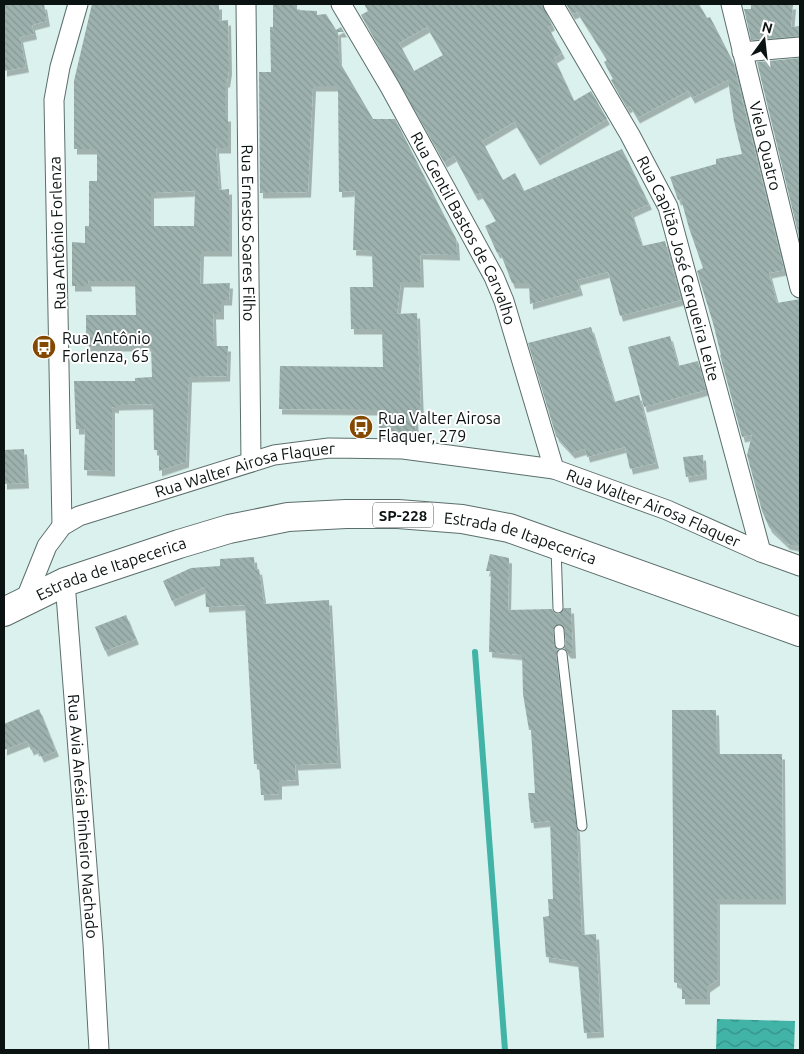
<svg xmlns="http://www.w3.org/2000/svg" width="804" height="1054" viewBox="0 0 804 1054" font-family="Ubuntu,sans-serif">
  <defs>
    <pattern id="water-waves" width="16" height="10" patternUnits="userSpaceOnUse" patternTransform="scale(1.25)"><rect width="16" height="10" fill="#41b3a7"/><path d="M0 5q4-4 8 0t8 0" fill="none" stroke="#359087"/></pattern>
    <pattern id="building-back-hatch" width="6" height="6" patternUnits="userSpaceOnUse" patternTransform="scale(1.25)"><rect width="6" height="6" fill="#9db2ae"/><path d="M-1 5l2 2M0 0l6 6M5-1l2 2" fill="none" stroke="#869895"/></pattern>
    <filter id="shadow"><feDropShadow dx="3" dy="5.5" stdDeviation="0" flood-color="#0004"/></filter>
  </defs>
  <rect width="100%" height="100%" fill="#dbf1ed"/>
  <polygon fill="url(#water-waves)" points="717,1019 795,1021 794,1050 716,1050"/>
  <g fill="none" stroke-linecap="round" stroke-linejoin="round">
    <polyline stroke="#41b3a7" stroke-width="6" points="475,652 505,1050"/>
  </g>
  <g fill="url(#building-back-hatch)" fill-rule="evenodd" filter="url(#shadow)">
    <polygon points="4,4 44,4 47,21 32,25 34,34 20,37 26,67 4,71"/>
    <path d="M 92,4 L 219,4 L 219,21 L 228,20 L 229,69 L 227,82 L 225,82 L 225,116 L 228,116 L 228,148 L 216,148 L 219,190 L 229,189 L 229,251 L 201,251 L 200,284 L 230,283 L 229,300 L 221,300 L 221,314 L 213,314 L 214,346 L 228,346 L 227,376 L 189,377 L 186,462 L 159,471 L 159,450 L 154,450 L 153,404 L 116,405 L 116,408 L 112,407 L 112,471 L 84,470 L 85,429 L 76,429 L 74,381 L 135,381 L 135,378 L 152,377 L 151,346 L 86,346 L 86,315 L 136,315 L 135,281 L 88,281 L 89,286 L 72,286 L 72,242 L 85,243 L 85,226 L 89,226 L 89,181 L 97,181 L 97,149 L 74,149 L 74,81 ZM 195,191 L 194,226 L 151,226 L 151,193 Z"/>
    <polygon points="273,4 297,4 297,10 317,11 317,15 326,14 336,30 341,27 344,32 338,32 339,61 373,119 395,119 456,239 457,255 420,254 421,282 401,282 397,314 417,313 421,415 415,416 416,436 379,434 379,410 279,409 280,366 383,367 382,329 351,329 350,287 373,287 372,251 353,250 355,191 339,192 338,86 313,86 308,192 260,193 259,72 271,72 270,27 273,27"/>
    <path d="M 364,4 L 542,4 L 552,25 L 548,27 L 562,53 L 554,58 L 574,101 L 591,91 L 607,119 L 537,160 L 514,122 L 482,141 L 503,180 L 515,173 L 524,191 L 622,149 L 649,204 L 631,212 L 642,246 L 665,241 L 681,300 L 620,316 L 608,272 L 577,280 L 580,290 L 530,304 L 529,283 L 512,283 L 500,252 L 497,253 L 485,226 L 496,221 L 480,193 L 475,195 L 454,156 L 444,162 L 361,15 L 368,11 ZM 427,27 L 443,55 L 414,71 L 399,43 Z"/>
    <polygon points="566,4 699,4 707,18 710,17 733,62 784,270 769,273 777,303 800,299 800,547 787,544 769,527 762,511 747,455 752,435 742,437 720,355 721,355 713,323 697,271 703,268 689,228 681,199 678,200 670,177 716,164 716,159 742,154 734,121 728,80 692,98 688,91 637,118 630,106 627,108 611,80 613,79 604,62 607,60 591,34 577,12 572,14"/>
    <polygon points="751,4 793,4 791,27 800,26 800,36 751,40 744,9 751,9"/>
    <polygon points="800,58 800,241 757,62"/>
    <polygon points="591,327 614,402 639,395 656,463 630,469 625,447 587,457 585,449 572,453 556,436 528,343"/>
    <polygon points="670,336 678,366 698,361 706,390 644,407 628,347"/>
    <polygon points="24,449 26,483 4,484 4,450"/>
    <polygon points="703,455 704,474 686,477 683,457"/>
    <polygon points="490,554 509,558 508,610 552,609 555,613 559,614 564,608 571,608 573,653 568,653 564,648 566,644 564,626 556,625 553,630 554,645 558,650 556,655 577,830 582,935 596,934 601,1032 584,1033 578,962 546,957 543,917 549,916 548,899 553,899 550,821 531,823 528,793 535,793 531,730 529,730 523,694 522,655 489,652 491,571 486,571"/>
    <polygon points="254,557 255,570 259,569 264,604 329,600 338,763 295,765 296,780 279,781 279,794 261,795 259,764 254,764 245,605 206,607 205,587 172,601 163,581 191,568 220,566 220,559"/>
    <polygon points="126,615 136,639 105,651 95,627"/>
    <polygon points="39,709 56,751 41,757 38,750 36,751 35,748 31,750 27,741 4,750 4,724"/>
    <polygon points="672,710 716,710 717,754 782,754 783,899 717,899 717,980 707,987 707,999 682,999 682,985 674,982"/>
  </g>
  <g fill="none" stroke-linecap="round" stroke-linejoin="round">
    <g stroke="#5b6e6b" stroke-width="11">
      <g id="lane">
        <polyline points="556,547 558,608"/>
        <polyline points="559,630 560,644"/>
        <polyline points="562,654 582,826"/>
      </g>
    </g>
    <g stroke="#5b6e6b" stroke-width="21">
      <g id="street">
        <path id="s1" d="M 246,4 L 251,462"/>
        <path id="s2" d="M 341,4 L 390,87 L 494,277 L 504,301 L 554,469"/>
        <path id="s3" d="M 553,4 L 630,135 L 668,207 L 761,552"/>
        <path id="s4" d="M 731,4 L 800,288"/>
        <polyline points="742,52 800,47"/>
        <polyline points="62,526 54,100 60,67 78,4"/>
        <path id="s5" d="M 65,582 L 93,944 L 99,1050"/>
        <path id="s6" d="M 24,603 L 47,546 L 62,526 L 79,516 L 274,455 L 329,448 L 403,449 L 554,469 L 667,510 L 761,552 L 800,566"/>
      </g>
    </g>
    <g stroke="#5b6e6b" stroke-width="30">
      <g id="primary">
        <path id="s7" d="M 4,612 L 65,582 L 179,544 L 229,529 L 288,517 L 346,514 L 398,514 L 462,519 L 509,528 L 800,632"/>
      </g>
    </g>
    <use href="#lane" stroke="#fff" stroke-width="9"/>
    <use href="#street" stroke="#fff" stroke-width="19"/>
    <use href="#primary" stroke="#fff" stroke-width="28"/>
  </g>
  <defs>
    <g id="bus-disc" transform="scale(1.25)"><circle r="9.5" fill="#844900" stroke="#fff"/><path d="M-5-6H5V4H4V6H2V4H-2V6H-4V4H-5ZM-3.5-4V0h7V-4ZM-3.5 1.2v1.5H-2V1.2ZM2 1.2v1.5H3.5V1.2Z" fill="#fff"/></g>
  </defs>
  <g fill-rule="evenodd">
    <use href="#bus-disc" x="44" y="347"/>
    <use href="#bus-disc" x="361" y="427"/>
  </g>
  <g text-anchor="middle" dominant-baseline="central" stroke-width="4" stroke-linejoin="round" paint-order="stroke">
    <rect fill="#fff" stroke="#545a59" stroke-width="1" x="373" y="502.5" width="60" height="25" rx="4"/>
    <g font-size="15" font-weight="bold" fill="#0b1312">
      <text x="403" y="515">SP-228</text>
    </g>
    <g font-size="16" fill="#0b1312" stroke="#fff">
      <text stroke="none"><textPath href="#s4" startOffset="146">Viela Quatro</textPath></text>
      <text stroke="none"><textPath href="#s2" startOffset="256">Rua Gentil Bastos de Carvalho</textPath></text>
      <text transform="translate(57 233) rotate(-92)">Rua Antônio Forlenza</text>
      <text stroke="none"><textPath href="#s1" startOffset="229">Rua Ernesto Soares Filho</textPath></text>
      <text stroke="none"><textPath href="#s3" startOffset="295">Rua Capitão José Cerqueira Leite</textPath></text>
      <text stroke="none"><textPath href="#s6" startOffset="279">Rua Walter Airosa Flaquer</textPath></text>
      <text stroke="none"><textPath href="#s6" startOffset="699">Rua Walter Airosa Flaquer</textPath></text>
      <text stroke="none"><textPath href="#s7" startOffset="536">Estrada de Itapecerica</textPath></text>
      <text stroke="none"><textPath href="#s7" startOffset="116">Estrada de Itapecerica</textPath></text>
      <text stroke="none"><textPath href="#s5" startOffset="235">Rua Avia Anésia Pinheiro Machado</textPath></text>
    </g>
    <g font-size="16" fill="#0b1312" stroke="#fff" text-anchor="start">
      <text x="62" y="338">Rua Antônio<tspan x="62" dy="18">Forlenza, 65</tspan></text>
      <text x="378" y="418">Rua Valter Airosa<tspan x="378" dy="18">Flaquer, 279</tspan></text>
    </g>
  </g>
  <rect width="804" height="1054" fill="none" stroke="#0b1312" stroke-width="10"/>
  <g transform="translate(764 40) rotate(15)" stroke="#ffffff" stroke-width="4" paint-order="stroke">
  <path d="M0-4L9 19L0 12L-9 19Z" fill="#0b1312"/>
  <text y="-8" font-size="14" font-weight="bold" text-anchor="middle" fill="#0b1312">N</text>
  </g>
</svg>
